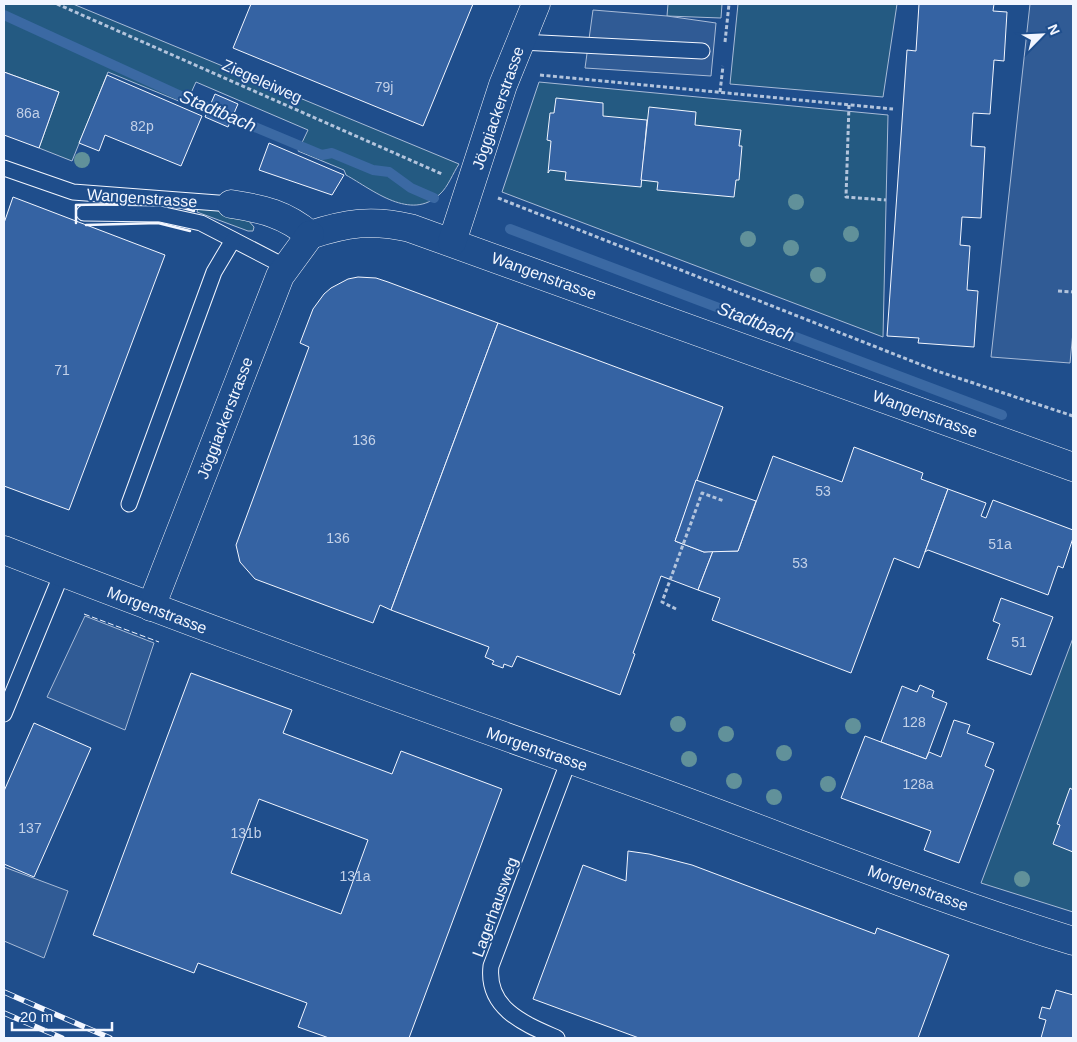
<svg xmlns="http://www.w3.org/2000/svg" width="1077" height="1042" viewBox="0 0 1077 1042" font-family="Arial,sans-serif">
  <rect width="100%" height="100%" fill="#1f4e8c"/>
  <g fill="#245a82" stroke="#a8bbd7">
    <path d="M 4,4 L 73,4 L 459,164 C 453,173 448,187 440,194 C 411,222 373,190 346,175 L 344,170 L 298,151 L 308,130 L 196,82 L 186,104 L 108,72 L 72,161 L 39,148 L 59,92 L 4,72 Z"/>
    <polygon points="668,4 722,4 721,18 667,16"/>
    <polygon points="738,4 897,4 883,97 730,84"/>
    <polygon points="539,82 888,115 883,337 502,192"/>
    <polygon points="213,207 247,219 254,227 253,231 248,231 197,212 198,208"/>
    <polygon points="1073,638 1073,912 981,883"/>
  </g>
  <g fill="#305b95" stroke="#a8bbd7">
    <polygon points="1030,4 1073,4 1073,332 1070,363 991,357"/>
    <polygon points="593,10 667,16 716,23 711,76 585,68"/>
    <polygon points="85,616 154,643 125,730 47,697"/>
    <polygon points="4,867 68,891 44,958 4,941"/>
  </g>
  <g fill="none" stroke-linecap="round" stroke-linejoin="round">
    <g stroke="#3b69a3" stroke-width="10">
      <polyline points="4,15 183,97 322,155 332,153 373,170 389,172 411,188 434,198"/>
      <polyline points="510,229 1002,415"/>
    </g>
  </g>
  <g fill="#3563a3" stroke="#f2f6ff" fill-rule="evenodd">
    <polygon points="251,4 473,4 423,126 233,48"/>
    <polygon points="919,4 994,4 993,11 1007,12 1004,61 994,60 990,114 973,113 971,146 985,147 981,218 962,217 960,245 970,246 967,290 978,291 974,347 918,343 919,338 887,336 907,50 916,51"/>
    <polygon points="4,72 59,92 39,148 4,135"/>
    <polygon points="107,75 202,116 181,166 105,135 99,151 79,143"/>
    <polygon points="215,94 238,104 228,127 205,117"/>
    <polygon points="556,98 603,103 603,116 647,120 641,187 565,180 566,172 550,170 548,173 551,141 547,140 550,113 554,113"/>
    <polygon points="649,107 696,112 695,125 741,130 739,146 742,146 739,180 736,180 734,197 657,190 658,182 641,180"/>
    <polygon points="269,143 344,175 332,195 259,170"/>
    <polygon points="13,197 165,255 69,510 4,486 4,223"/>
    <polygon points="358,277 376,278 388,282 498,323 391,610 380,605 373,623 255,579 240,562 236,545 309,347 300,343 313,309 324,294 331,288 348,279"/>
    <polygon points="498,323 723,407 675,541 704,552 713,551 698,590 661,576 633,653 635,654 620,695 517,656 512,667 504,664 503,668 492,664 494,661 485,657 489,647 391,610"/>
    <polygon points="854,447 923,473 921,479 948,489 919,568 894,558 851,673 712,620 720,598 698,590 713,551 738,551 773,456 842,482"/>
    <polygon points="696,480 756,501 738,551 704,552 675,541"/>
    <polygon points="948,489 986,503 981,516 986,518 993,500 1073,530 1073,538 1063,568 1058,566 1048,595 928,550 925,552"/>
    <polygon points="1001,598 1053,617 1031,675 987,659 1000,624 993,621"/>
    <path d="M 191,673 L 292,710 L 283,733 L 392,774 L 401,751 L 502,789 L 409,1038 L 329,1038 L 298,1027 L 307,1003 L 198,963 L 194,973 L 93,935 ZM 259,799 L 368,840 L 341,914 L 231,873 Z"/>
    <polygon points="920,685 934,691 932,697 947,703 926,759 881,742 902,686 917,692"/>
    <polygon points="954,720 970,725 967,733 994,743 985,766 994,770 959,863 924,850 931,831 841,798 865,736 926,759 929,752 941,757"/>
    <polygon points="34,723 91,748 34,877 4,864 4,791"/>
    <polygon points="1070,788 1073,790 1073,852 1053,844 1060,825 1057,824"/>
    <polygon points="628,851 649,854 692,865 875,934 877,928 949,955 918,1038 639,1038 533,999 583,865 626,881"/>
    <polygon points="1056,990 1073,995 1073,1038 1041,1038 1046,1020 1039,1018 1042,1007 1050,1009"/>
  </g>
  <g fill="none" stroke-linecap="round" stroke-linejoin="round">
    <g stroke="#f2f6ff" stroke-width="17">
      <g id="lane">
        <polyline points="521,42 702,51"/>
        <polyline points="4,168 73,192 231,204"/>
        <polyline points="84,213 160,214 201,223 286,267"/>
        <polyline points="129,504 214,272 233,240"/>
        <polyline points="4,714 62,573"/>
        <path d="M 557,1038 C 525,1024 486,1009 491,966 L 569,760"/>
      </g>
    </g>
    <g stroke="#f2f6ff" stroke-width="29">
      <g id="street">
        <path d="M 231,204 C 263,209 285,214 310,235"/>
        <path d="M 310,235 C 346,223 372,219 410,228 L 1073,467"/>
        <polyline points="452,242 503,85 536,4"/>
        <path d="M 4,550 C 207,629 410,703 616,776 C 768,830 918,893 1073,941"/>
        <polyline points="151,607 280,276 310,235"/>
      </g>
    </g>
    <g stroke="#b3c4dc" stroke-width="3" stroke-dasharray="4 2.5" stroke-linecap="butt">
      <polyline points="57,4 442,174"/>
      <polyline points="725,42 729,4"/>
      <polyline points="540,75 893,109"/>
      <polyline points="720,92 723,66"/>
      <polyline points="849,105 846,197 886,200"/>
      <polyline points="498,198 937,371 1073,416"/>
      <polyline points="1058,291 1073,292"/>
      <polyline points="676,609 662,602 702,493 724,501"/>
    </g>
    <use href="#lane" stroke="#1f4e8c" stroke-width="15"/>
    <use href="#street" stroke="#1f4e8c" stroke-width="28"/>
    <g stroke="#f2f6ff" stroke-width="5.5">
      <g id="rail">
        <polyline points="4,992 110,1038"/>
        <polyline points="4,1013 62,1038"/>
      </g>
    </g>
    <use href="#rail" stroke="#1f4e8c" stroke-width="4" stroke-dasharray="11" stroke-linecap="butt"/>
    <polyline stroke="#f2f6ff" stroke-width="1" stroke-dasharray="6 2.5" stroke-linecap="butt" points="84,614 159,642"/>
    <g stroke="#f2f6ff" stroke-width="2.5">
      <polyline points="183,208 194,211"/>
      <polyline points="76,223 76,205 118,204"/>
      <polyline points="86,225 158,223 190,231"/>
    </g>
  </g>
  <g fill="#61919a">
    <circle cx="82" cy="160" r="8"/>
    <circle cx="796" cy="202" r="8"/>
    <circle cx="851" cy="234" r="8"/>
    <circle cx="748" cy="239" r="8"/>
    <circle cx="791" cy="248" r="8"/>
    <circle cx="818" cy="275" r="8"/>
    <circle cx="678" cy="724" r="8"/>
    <circle cx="853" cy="726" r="8"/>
    <circle cx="726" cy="734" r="8"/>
    <circle cx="784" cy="753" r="8"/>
    <circle cx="689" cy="759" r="8"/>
    <circle cx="734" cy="781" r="8"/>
    <circle cx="828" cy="784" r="8"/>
    <circle cx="774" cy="797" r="8"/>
    <circle cx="1022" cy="879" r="8"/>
  </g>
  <g text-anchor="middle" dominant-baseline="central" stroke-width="4" stroke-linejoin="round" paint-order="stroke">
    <g font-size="14" fill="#c3d1e8">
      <text x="384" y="87">79j</text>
      <text x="28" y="113">86a</text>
      <text x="142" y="126">82p</text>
      <text x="62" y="370">71</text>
      <text x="364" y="440">136</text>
      <text x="823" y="491">53</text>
      <text x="338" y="538">136</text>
      <text x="1000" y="544">51a</text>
      <text x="800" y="563">53</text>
      <text x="1019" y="642">51</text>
      <text x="914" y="722">128</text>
      <text x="918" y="784">128a</text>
      <text x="30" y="828">137</text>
      <text x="246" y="833">131b</text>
      <text x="355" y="876">131a</text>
    </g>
    <g font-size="16" fill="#f2f6ff" stroke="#1f4e8c">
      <text transform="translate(262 81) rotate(24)">Ziegeleiweg</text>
      <text transform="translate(498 108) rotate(-71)">Jöggiackerstrasse</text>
      <text transform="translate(142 198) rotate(4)">Wangenstrasse</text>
      <text transform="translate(544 276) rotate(20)">Wangenstrasse</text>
      <text transform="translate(925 414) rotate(20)">Wangenstrasse</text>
      <text transform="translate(225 418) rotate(-69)">Jöggiackerstrasse</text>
      <text transform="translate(157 610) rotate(21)">Morgenstrasse</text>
      <text transform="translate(537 749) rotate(19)">Morgenstrasse</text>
      <text transform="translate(918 888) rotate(20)">Morgenstrasse</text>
      <text transform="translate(495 907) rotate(-70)">Lagerhausweg</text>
    </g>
    <g font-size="18" font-style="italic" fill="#f2f6ff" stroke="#1f4e8c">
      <text transform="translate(218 111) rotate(23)">Stadtbach</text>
      <text transform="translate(756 322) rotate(21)">Stadtbach</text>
    </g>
  </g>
  <rect width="1077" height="1042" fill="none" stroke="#f2f6ff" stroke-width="10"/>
  <g transform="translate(1042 35) rotate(66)" stroke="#1f4e8c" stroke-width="4" paint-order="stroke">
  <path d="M0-4L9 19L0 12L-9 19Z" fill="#f2f6ff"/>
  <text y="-8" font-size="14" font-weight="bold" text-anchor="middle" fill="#f2f6ff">N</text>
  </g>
  <path d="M12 1022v8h100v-8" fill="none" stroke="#f2f6ff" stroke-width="2.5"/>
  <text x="20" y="1022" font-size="15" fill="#f2f6ff" stroke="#1f4e8c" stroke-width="4" paint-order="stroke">20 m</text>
</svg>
